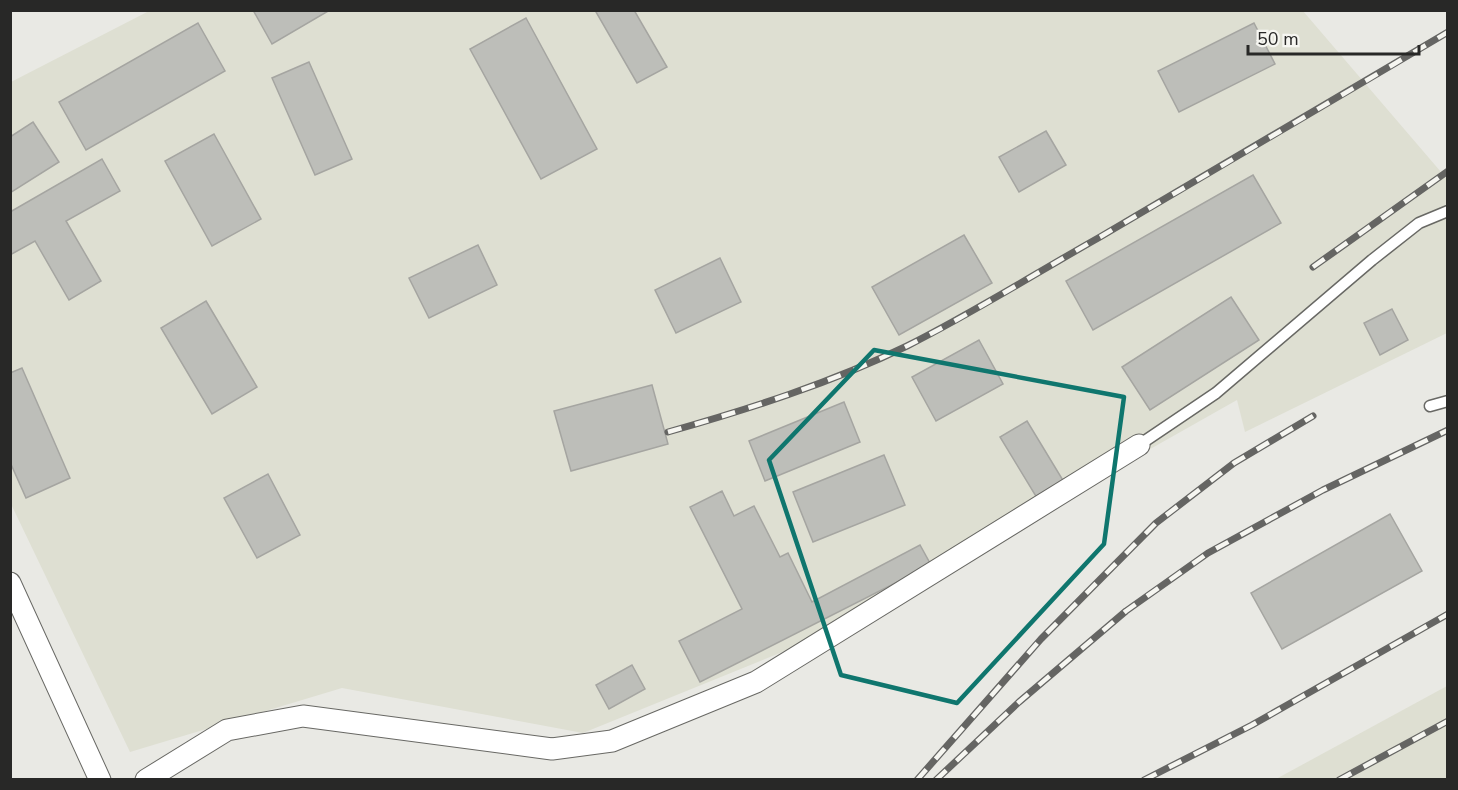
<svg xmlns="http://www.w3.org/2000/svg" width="1458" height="790" viewBox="0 0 1458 790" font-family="'Nunito Sans',sans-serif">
  <rect width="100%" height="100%" fill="#e9e9e4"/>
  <g fill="#dedfd2">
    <polygon points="149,11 1303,11 1447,179 1447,333 1245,432 1237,400 812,640 583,733 342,688 130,752 11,504 11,82"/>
    <polygon points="1447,686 1447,779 1276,779"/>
  </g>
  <g fill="#bdbeb9" stroke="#a5a5a1" stroke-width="1.5">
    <polygon points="253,10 330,10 272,44"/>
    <polygon points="599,10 634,10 667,67 637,83 596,12"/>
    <polygon points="526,18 597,149 541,179 470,49"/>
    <polygon points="198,23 225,71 86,150 59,102"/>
    <polygon points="1254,23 1275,64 1179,112 1158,71"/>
    <polygon points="309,62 352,159 315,175 272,78"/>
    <polygon points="33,122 59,162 10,193 10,137"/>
    <polygon points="1046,131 1066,165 1019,192 999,157"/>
    <polygon points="214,134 261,219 212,246 165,161"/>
    <polygon points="102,159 120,191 66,221 101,281 69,300 35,241 10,255 10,212"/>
    <polygon points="1253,175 1281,223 1093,330 1066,281"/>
    <polygon points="964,235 992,283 899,335 872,287"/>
    <polygon points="478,245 497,285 429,318 409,278"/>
    <polygon points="720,258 741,302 676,333 655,290"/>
    <polygon points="1231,297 1259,340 1150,410 1122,367"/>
    <polygon points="206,301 257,387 212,414 161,328"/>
    <polygon points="1392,309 1408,340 1380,355 1364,323"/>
    <polygon points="979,340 1003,384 936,421 912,377"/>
    <polygon points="22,368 70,478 26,498 10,462 10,373"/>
    <polygon points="652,385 668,444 571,471 554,411"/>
    <polygon points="844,402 860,442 765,481 749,441"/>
    <polygon points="1027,421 1064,482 1037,498 1000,437"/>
    <polygon points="884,455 905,505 813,542 793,492"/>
    <polygon points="268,474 300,535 257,558 224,498"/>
    <polygon points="722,491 734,516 754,506 780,557 788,553 812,602 920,545 931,565 700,682 679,641 742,609 690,507"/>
    <polygon points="1390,514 1422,571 1282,649 1251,593"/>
    <polygon points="632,665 645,689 609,709 596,685"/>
  </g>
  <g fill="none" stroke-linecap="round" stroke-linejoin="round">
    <g stroke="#686864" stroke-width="13">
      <g id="service">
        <polyline points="1430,406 1448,401"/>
        <polyline points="1139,445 1216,393 1372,260 1419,223 1448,211"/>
      </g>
    </g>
    <g stroke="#686864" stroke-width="23">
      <g id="minor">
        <polyline points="10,583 100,780"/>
        <polyline points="146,780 227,730 303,716 552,749 612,741 756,682 1139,445"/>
      </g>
    </g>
    <use href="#service" stroke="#fff" stroke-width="10"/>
    <use href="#minor" stroke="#fff" stroke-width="21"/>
    <g stroke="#656563" stroke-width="7">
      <g id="rail">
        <polyline points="1313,267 1448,171"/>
        <path d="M 668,432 C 749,409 831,383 907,346 C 973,313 1036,273 1100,237 C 1216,169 1332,101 1448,32"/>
        <polyline points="917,780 1041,639 1156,523 1234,463 1313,416"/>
        <polyline points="936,780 1019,702 1126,611 1208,553 1323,490 1448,430"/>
        <polyline points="1144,780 1252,725 1448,614"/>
        <polyline points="1339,780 1448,721"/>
      </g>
    </g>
    <use href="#rail" stroke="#f6f6f1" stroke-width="4.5" stroke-dasharray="14" stroke-linecap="butt"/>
  </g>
  <path fill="none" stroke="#0f766e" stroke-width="4.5" stroke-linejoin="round" d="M 874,350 L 1124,397 L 1104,544 L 957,703 L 841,675 L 769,460 Z"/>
  <rect width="1458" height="790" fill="none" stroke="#282827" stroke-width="24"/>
  <path d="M1248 45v9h171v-9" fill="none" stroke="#282827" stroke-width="3"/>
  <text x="1257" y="45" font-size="18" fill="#282827" stroke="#f6f6f1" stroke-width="4.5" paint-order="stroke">50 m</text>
</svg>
